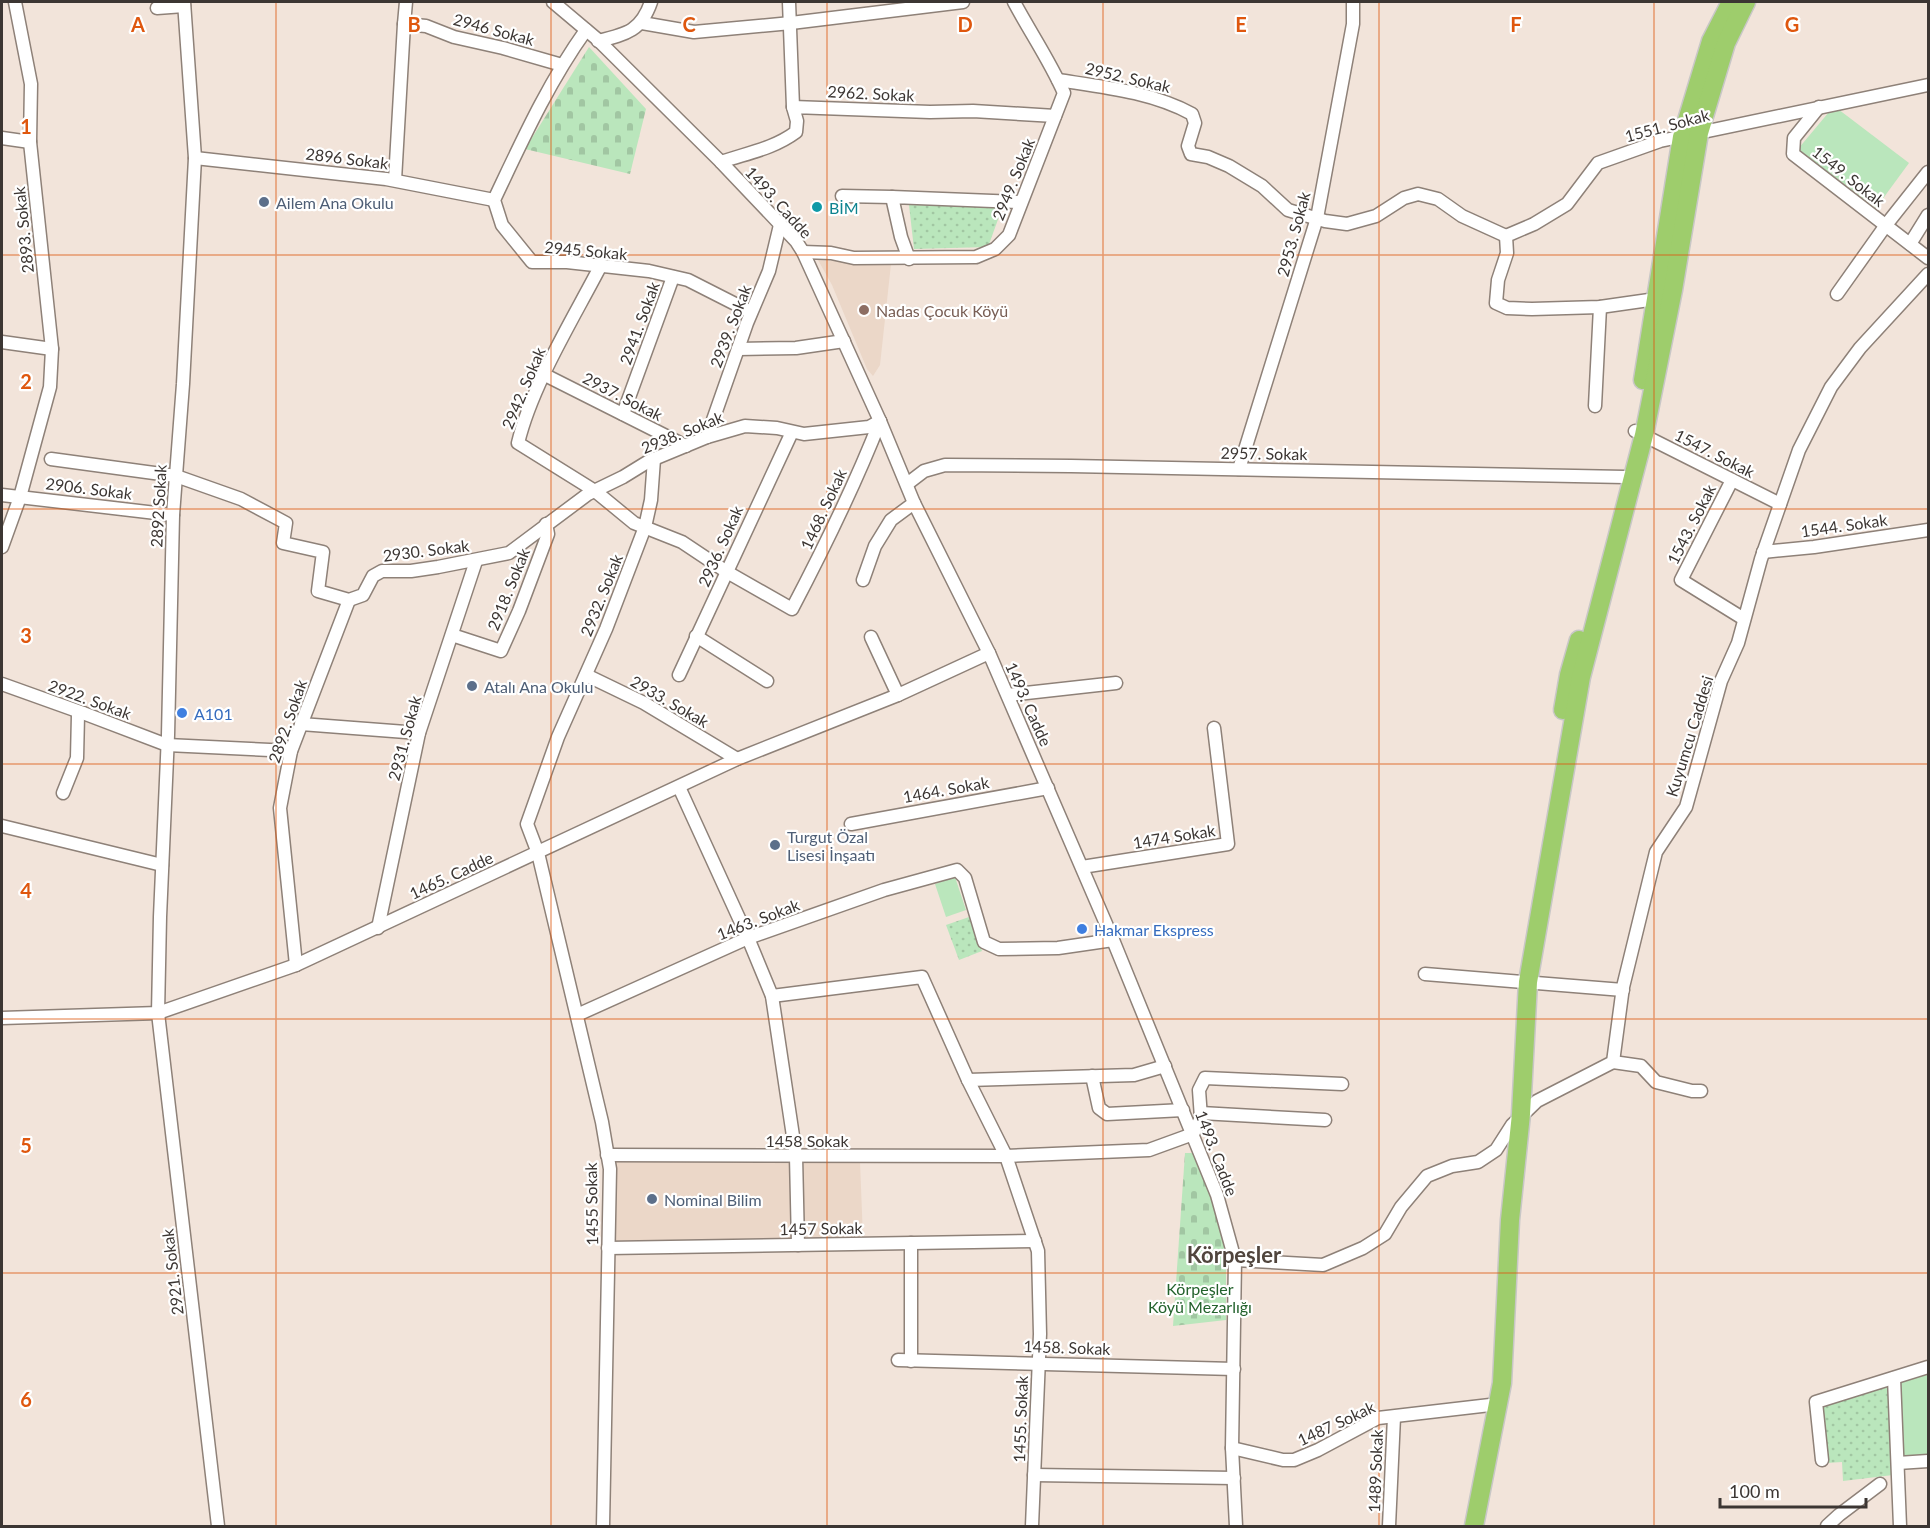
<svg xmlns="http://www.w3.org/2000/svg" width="1930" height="1528" viewBox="0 0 1930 1528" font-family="Lato,sans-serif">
  <defs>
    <pattern id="cemetery-stones" width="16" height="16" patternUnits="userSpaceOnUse" patternTransform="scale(1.5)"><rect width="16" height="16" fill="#bae6bc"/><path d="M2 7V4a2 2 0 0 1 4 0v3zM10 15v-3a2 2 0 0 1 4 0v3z" fill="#a1c6a2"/></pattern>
    <pattern id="park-dots" width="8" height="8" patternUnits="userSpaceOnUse" patternTransform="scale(1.5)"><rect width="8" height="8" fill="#bae6bc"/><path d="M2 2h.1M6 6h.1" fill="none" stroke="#a1c6a2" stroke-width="1.8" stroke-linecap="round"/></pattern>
  </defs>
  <rect width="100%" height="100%" fill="#f2e4da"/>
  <g fill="#ebd7c8">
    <polygon points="818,260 891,264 880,365 873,376 867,369 832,285"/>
    <polygon points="616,1162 860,1162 863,1238 615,1242"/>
  </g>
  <g fill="#bae6bc">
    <polygon points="1834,106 1909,163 1876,208 1798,149"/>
    <polygon points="955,877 966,910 946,917 935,884"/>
    <polygon points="1928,1372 1928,1457 1902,1459 1899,1381"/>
  </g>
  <g fill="url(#cemetery-stones)">
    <polygon points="589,47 646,109 630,174 525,149"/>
    <polygon points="1185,1153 1193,1153 1211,1196 1226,1240 1226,1320 1173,1326"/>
  </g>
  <g fill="url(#park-dots)">
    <polygon points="909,205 997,206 1000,214 988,247 914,249"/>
    <polygon points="969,917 982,951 959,960 946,925"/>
    <polygon points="1890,1384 1893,1475 1843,1481 1842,1462 1827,1463 1821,1405"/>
  </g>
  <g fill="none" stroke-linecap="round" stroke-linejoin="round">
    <g stroke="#8e8178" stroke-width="15">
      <g id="minor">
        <polyline points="184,2 195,158 183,384 173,515 168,735 160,917 158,1013 218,1526"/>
        <polyline points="406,2 404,24 426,26 454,37 503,48 562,65"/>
        <polyline points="553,2 597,39 721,162 796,241 803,252 880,421 914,503 989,653 1113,940 1217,1195 1235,1260 1232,1448 1236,1526"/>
        <polyline points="789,2 793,107"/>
        <polyline points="157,8 184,6"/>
        <polyline points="642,23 694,32 791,23 963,2"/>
        <path d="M 586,30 C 548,83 522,141 494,200 L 502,225 L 532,262 L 567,262 L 649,271 L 688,280 L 751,312"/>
        <path d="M 598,41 C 627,34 641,31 651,2"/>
        <path d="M 1058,80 C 1103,87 1152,92 1192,114 L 1195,123 L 1188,146 L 1191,154 L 1208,157 L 1229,166 L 1262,186 L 1288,210 L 1325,221 L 1347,224 L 1376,216 L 1404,198 L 1418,194 L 1438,199 L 1462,216 L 1506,236"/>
        <polyline points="1819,107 1794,138 1793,154 1928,258"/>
        <polyline points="2,138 30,142"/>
        <polyline points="195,158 386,179 494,200"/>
        <path d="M 721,162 C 747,153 773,149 796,132 L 797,121 L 793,107 L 930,112 L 973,111 L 1055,116"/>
        <polyline points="395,180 404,24"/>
        <polyline points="842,196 892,197"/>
        <polyline points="1910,244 1928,215"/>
        <path d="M 803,252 L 831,253 L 854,258 L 976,257 L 995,249 L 1009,235 L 1064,93 C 1050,61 1030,32 1014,2"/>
        <polyline points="909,259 901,237 892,197 1021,202"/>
        <path d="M 601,265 C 573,319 532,385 518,443 L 595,491 L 634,523 L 682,542 L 727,572 L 792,609 C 824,548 855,485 880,421"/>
        <polyline points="1837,294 1886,225 1928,172"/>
        <polyline points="1656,299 1600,307 1532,309 1507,308 1496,303 1498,280 1507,253 1506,236 1534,224 1567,204 1598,163 1660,141 1928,85"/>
        <polyline points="2,342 52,349"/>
        <polyline points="738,349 796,348 844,341"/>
        <polyline points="545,375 686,446"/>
        <polyline points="1595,406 1600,307"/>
        <polyline points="623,414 673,277"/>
        <polyline points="1635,431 1780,504"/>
        <polyline points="707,437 747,323 769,271 780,225"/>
        <polyline points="51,459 176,476 241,499 286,523 283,543 323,552 318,591 349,600 363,595 373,576 382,571 411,571 438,567 509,553 588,494 623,477 649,461 707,437 745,426 777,428 804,434 869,427 880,421"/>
        <polyline points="1239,469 1317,218 1353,24 1353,2"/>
        <polyline points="1732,480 1681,580 1744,619"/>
        <polyline points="907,484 924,471 945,465 1071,466 1625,477"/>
        <polyline points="2,495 173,515"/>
        <polyline points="2,547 20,497 50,387 52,349 30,142 31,84 15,2"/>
        <polyline points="1763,552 1814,547 1928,530"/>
        <polyline points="863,580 875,546 891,520 914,503"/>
        <polyline points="452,635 501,651 519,611 548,534 546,524"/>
        <polyline points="696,636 767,681"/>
        <polyline points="871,637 898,695 989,653"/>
        <polyline points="586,675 644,703 737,759"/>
        <polyline points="679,675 792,432"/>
        <polyline points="2,684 83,713 167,745 291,751"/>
        <polyline points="1008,695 1116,683"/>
        <polyline points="301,724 419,733"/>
        <polyline points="679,787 748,938 772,996 796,1156 798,1245"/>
        <polyline points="63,793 77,758 78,715 83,713"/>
        <polyline points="851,824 1048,788"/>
        <polyline points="2,826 162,865"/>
        <polyline points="1082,867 1228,844 1214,728"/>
        <polyline points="378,928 419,733 476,561"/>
        <polyline points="296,965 280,808 291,751 349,600"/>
        <polyline points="1425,974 1623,990"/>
        <polyline points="772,996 922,977 968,1080 1006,1156 1038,1251 1040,1334 1032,1526"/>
        <polyline points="577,1015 748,938 884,890 957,870 965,878 984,942 999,949 1058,948 1113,940"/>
        <polyline points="2,1018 158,1013 296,965 737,759 898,695"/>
        <polyline points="1613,1062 1641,1066 1656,1082 1692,1091 1701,1091"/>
        <polyline points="1092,1076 1099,1108 1107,1114 1183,1110"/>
        <polyline points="968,1080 1134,1075 1165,1066"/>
        <polyline points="1201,1113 1325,1120"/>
        <polyline points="607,1155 1006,1156 1149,1150 1193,1134 1201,1118 1199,1090 1205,1078 1342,1084"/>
        <polyline points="608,1248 1035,1241"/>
        <polyline points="1235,1260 1323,1265 1363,1248 1385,1234 1401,1207 1427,1176 1452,1166 1478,1162 1496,1150 1512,1125 1537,1101 1613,1062 1623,987 1656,852 1686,807 1721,681 1738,643 1761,559 1799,450 1831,387 1860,348 1928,274"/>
        <polyline points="898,1360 1234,1369"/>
        <polyline points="911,1361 911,1243"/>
        <polyline points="1894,1378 1900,1526"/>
        <polyline points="1232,1448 1283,1460 1294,1460 1318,1450 1378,1418 1490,1405"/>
        <polyline points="1822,1460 1816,1402 1928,1367"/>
        <polyline points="1898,1463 1928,1461"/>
        <polyline points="1034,1475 1234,1478"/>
        <polyline points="603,1526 610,1169 602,1122 538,853 527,824 558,737 606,629 645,527 651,500 654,459"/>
        <polyline points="1389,1526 1394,1417"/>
        <polyline points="1827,1526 1839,1515 1880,1484"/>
      </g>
    </g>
    <g stroke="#c8c7c6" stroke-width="21">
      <g id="highway">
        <polyline points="1643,380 1682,137 1711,41 1731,2"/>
        <polyline points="1563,710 1569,675 1579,640"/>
        <polyline points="1474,1526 1502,1383 1510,1220 1521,1114 1528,982 1581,677 1644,435 1673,290 1699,133 1726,43 1746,2"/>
      </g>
    </g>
    <use href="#minor" stroke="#fff" stroke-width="12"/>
    <use href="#highway" stroke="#9ecd6c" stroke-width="18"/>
  </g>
  <path fill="none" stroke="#df570e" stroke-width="1.5" stroke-opacity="0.55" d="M 276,2 L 276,1526M 551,2 L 551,1526M 827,2 L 827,1526M 1103,2 L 1103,1526M 1379,2 L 1379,1526M 1654,2 L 1654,1526M 2,255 L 1928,255M 2,509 L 1928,509M 2,764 L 1928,764M 2,1019 L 1928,1019M 2,1273 L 1928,1273"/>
  <g fill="#5c6f8a" stroke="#fff" stroke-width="2">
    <circle cx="264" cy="202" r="6"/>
    <circle cx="472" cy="686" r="6"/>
    <circle cx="775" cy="845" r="6"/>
    <circle cx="652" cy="1199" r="6"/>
  </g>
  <circle fill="#0f9aa8" stroke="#fff" stroke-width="2" cx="817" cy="207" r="6"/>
  <circle fill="#8d6e63" stroke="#fff" stroke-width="2" cx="864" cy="310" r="6"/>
  <g fill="#3f7fe0" stroke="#fff" stroke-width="2">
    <circle cx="182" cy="713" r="6"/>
    <circle cx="1082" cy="929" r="6"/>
  </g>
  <g text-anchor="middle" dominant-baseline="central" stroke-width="4.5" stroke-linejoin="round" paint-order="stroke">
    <g font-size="16" fill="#3c3633" stroke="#fff">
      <text transform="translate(494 29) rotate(15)">2946 Sokak</text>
      <text transform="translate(1128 77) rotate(13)">2952. Sokak</text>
      <text transform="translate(871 93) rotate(3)">2962. Sokak</text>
      <text transform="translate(1667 125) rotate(-15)">1551. Sokak</text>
      <text transform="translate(347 158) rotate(7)">2896 Sokak</text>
      <text transform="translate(1849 176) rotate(38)">1549. Sokak</text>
      <text transform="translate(1013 179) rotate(-68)">2949. Sokak</text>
      <text transform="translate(779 202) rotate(48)">1493. Cadde</text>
      <text transform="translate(23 230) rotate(-96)">2893. Sokak</text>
      <text transform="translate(1293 234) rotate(-75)">2953. Sokak</text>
      <text transform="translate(586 250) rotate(5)">2945 Sokak</text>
      <text transform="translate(639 323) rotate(-70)">2941. Sokak</text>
      <text transform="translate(730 326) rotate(-69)">2939. Sokak</text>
      <text transform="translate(523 388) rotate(-67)">2942. Sokak</text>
      <text transform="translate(623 396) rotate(27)">2937. Sokak</text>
      <text transform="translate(682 432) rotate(-22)">2938. Sokak</text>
      <text transform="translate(1264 453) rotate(1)">2957. Sokak</text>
      <text transform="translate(1715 453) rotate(27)">1547. Sokak</text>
      <text transform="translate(89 488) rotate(7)">2906. Sokak</text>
      <text transform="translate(158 506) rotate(-87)">2892 Sokak</text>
      <text transform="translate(823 509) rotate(-65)">1468. Sokak</text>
      <text transform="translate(1691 524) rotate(-63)">1543. Sokak</text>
      <text transform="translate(1844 525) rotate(-8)">1544. Sokak</text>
      <text transform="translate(720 546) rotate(-66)">2936. Sokak</text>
      <text transform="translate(426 550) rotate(-7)">2930. Sokak</text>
      <text transform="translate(508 589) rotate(-68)">2918. Sokak</text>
      <text transform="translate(601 595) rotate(-68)">2932. Sokak</text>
      <text transform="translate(90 699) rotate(20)">2922. Sokak</text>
      <text transform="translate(670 701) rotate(30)">2933. Sokak</text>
      <text transform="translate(1029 704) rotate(66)">1493. Cadde</text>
      <text transform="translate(287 721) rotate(-71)">2892. Sokak</text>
      <text transform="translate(1689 736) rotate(-73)">Kuyumcu Caddesi</text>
      <text transform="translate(404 738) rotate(-75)">2931. Sokak</text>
      <text transform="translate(946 789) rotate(-10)">1464. Sokak</text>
      <text transform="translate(1174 836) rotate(-9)">1474 Sokak</text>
      <text transform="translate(451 875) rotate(-25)">1465. Cadde</text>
      <text transform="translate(758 919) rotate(-21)">1463. Sokak</text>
      <text x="807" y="1140">1458 Sokak</text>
      <text transform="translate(1217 1153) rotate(69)">1493. Cadde</text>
      <text transform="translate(591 1204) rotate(-91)">1455 Sokak</text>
      <text transform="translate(821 1228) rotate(-1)">1457 Sokak</text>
      <text transform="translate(172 1272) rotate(-97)">2921. Sokak</text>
      <text transform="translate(1067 1347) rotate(2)">1458. Sokak</text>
      <text transform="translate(1020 1419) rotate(-88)">1455. Sokak</text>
      <text transform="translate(1336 1423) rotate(-25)">1487 Sokak</text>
      <text transform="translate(1375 1471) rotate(-88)">1489 Sokak</text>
    </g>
    <g font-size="16" fill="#4e5e75" stroke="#fff" text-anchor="start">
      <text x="276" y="202">Ailem Ana Okulu</text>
      <text x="484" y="686">Atalı Ana Okulu</text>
      <text x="787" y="836">Turgut Özal<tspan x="787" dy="18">Lisesi İnşaatı</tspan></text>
      <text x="664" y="1199">Nominal Bilim</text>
    </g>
    <g font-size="16" fill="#0d838f" stroke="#fff" text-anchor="start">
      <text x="829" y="207">BİM</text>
    </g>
    <g font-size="16" fill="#785e54" stroke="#fff" text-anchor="start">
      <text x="876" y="310">Nadas Çocuk Köyü</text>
    </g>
    <g font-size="16" fill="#366cbe" stroke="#fff" text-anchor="start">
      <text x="194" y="713">A101</text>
      <text x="1094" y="929">Hakmar Ekspress</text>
    </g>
    <g font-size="16" fill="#23622c" stroke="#fff">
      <text x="1200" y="1288">Körpeşler<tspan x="1200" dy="18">Köyü Mezarlığı</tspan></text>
    </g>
    <g font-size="22" font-weight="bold" fill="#50453d" stroke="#fff">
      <text x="1234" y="1254">Körpeşler</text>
    </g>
  </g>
  <g font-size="20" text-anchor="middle" font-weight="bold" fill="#df570e" stroke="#fff" stroke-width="4.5" stroke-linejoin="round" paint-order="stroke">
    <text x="138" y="32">A</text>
    <text x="414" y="32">B</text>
    <text x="689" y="32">C</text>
    <text x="965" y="32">D</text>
    <text x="1241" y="32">E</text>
    <text x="1516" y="32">F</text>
    <text x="1792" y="32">G</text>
    <text x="26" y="134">1</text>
    <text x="26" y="389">2</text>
    <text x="26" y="643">3</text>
    <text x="26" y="898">4</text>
    <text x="26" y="1153">5</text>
    <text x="26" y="1407">6</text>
  </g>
  <rect width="1930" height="1528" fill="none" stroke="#3c3633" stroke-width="6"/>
  <path d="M1720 1498v9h146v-9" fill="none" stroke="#3c3633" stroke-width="3"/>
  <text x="1729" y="1498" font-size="18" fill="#3c3633" stroke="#ffffff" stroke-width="4.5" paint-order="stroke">100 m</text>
</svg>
